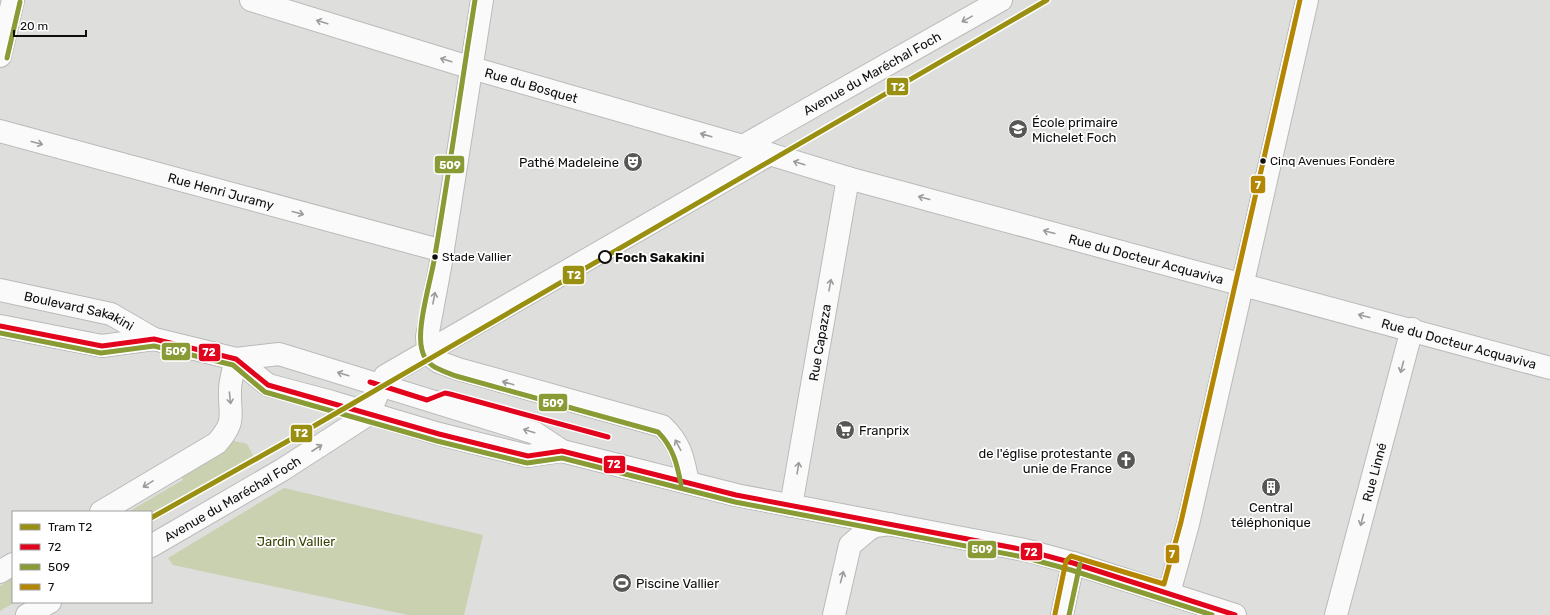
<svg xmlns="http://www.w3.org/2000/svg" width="1550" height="615" viewBox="0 0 1550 615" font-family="Rubik,sans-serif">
  <rect width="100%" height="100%" fill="#dededd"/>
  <g fill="#cad1b0">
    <polygon points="231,440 247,444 256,461 151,523 151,512 128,512 183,480 179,472"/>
    <polygon points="284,488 483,535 464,615 408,615 173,565 168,558"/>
    <polygon points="13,578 13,602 15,602 0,611 0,586"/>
  </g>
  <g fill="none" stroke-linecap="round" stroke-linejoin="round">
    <g stroke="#babab9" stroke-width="24">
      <g id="minor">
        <path id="s1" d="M 251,0 L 472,68 L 743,146 L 848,178 L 1550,368"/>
        <path d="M 482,0 L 441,262 L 427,337 L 428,347 L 431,356 L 439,362 L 458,369 L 662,426 C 681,444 683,458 688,483"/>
        <polyline points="0,56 13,0"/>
        <path id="s2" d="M 0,131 L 443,251"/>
        <path id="s3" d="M 743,146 L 1001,0"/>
        <path id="s4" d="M 791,506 L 848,178"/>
        <path d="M 101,512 L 217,443 C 237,420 229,416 230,390 C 230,380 234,369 236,359"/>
        <path id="s5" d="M 151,546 L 282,470 L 369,414 L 385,376 L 770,154"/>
        <polyline points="0,572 13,564"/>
        <polyline points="1169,593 1188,524 1307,0"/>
        <polyline points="27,615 50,602"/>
        <polyline points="834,615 850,545 868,530 875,526 890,524"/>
        <polyline points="1062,615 1073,563"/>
        <path id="s6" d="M 1336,615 L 1412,329"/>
      </g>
    </g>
    <g stroke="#babab9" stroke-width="24">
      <g id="major">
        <path id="s7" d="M 0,290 L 111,314 L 154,339 L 236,359 L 279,354 L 535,433 L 562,451 L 736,495 L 1025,550 L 1073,563 L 1235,615"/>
        <polyline points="0,326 102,346 154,339"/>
        <polyline points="236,359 268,385 332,402 439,434 528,456 562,451"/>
      </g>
    </g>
    <use href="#minor" stroke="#fafafa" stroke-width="22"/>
    <use href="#major" stroke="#fafafa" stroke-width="22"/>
    <g stroke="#fff" stroke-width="8">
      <g id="bus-1">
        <polyline points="0,326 102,346 154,339 236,359 268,385 439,434 528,456 562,451 736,495 1025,550 1073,563 1235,615"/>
        <polyline points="370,382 427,400 445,393 450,394 608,437"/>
      </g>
    </g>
    <g stroke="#fff" stroke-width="8">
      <g id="bus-2">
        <path d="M 475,0 C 461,87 449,174 434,261 C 430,283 416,330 422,350 C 426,367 441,370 456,376 L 658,432 C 673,447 677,464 681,484"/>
        <polyline points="7,58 20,2"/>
        <polyline points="0,333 101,353 154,346 233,365 265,392 437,441 527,463 562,458 735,502 1023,557 1071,570 1212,615"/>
        <polyline points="1069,615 1080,564"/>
      </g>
    </g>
    <g stroke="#fff" stroke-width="8">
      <polyline id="bus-3" points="1055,614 1066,561 1071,556 1164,584 1181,522 1300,0"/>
    </g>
    <use href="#bus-1" stroke="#e2031d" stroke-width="5"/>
    <use href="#bus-2" stroke="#889b35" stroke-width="5"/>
    <use href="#bus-3" stroke="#b38604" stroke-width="5"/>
    <g stroke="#fff" stroke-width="8">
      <polyline id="tram-1" points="151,518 295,437 1047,0"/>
    </g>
    <use href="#tram-1" stroke="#999012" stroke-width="5"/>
  </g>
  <defs><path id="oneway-shaft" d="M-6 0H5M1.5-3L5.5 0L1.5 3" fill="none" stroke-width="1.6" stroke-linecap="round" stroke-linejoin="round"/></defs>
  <g stroke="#9c9c9b">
    <use href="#oneway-shaft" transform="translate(967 19) rotate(151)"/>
    <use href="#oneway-shaft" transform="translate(322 22) rotate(-163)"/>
    <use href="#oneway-shaft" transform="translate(446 60) rotate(-163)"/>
    <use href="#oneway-shaft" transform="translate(706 135) rotate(-164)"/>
    <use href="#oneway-shaft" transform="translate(37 143) rotate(15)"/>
    <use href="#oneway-shaft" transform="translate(799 163) rotate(-163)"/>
    <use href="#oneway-shaft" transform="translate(924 198) rotate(-165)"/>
    <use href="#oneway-shaft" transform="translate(298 213) rotate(15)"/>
    <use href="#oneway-shaft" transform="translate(1049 232) rotate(-165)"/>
    <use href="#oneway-shaft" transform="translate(830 285) rotate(-80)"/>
    <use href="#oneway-shaft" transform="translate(434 298) rotate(-79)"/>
    <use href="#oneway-shaft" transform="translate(1364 316) rotate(-165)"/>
    <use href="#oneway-shaft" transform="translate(1402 367) rotate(105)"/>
    <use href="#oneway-shaft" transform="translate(343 374) rotate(-163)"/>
    <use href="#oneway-shaft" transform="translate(508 383) rotate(-164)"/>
    <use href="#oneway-shaft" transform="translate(230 398) rotate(84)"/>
    <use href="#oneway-shaft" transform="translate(529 431) rotate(-163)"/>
    <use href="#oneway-shaft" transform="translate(678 445) rotate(-118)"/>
    <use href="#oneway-shaft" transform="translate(317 448) rotate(-33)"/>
    <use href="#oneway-shaft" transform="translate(798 468) rotate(-81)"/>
    <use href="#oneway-shaft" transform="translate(148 484) rotate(149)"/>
    <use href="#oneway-shaft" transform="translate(1362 520) rotate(105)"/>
    <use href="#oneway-shaft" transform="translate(842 577) rotate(-75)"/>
  </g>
  <defs>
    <g id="school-disc" transform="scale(1)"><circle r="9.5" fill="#575756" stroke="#fff"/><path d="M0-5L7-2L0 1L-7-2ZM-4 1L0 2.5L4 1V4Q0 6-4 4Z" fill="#fff"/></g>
    <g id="theatre-disc" transform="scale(1)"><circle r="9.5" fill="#575756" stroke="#fff"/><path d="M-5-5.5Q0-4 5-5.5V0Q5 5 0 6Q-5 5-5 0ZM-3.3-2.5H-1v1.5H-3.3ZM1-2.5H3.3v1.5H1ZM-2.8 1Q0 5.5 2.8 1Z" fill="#fff"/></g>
    <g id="supermarket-disc" transform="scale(1)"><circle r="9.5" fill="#575756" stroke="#fff"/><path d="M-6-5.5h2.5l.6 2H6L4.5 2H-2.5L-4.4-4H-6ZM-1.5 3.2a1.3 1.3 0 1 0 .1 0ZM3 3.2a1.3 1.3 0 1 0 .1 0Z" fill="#fff"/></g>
    <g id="church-disc" transform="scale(1)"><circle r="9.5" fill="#575756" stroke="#fff"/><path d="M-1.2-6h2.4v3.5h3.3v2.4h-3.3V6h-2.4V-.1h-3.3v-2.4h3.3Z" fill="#fff"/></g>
    <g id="building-disc" transform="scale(1)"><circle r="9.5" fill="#575756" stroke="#fff"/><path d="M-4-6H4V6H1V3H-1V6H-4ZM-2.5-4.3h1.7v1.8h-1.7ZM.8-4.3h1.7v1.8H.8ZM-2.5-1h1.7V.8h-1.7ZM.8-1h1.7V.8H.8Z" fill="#fff"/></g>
    <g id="stadium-disc" transform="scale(1)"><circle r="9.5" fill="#575756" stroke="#fff"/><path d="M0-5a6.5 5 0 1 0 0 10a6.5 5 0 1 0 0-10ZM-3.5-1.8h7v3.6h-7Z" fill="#fff"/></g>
  </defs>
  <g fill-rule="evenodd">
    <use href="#school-disc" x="1018" y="129"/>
    <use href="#theatre-disc" x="633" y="162"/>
    <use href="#supermarket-disc" x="845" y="430"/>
    <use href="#church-disc" x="1126" y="460"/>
    <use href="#building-disc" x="1271" y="487"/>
    <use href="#stadium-disc" x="622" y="583"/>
  </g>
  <g fill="#0e0e0d" stroke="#fff" stroke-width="1.5">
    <circle cx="1263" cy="161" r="3.5"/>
    <circle cx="435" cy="257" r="3.5"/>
  </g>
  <circle fill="#fff" stroke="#0e0e0d" stroke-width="2" cx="605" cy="257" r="6"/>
  <g text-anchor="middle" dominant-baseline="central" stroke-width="3.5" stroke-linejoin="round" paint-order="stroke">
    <g font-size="12" fill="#0e0e0d" stroke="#fff" text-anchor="start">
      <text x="1270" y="161">Cinq Avenues Fondère</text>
      <text x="442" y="257">Stade Vallier</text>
    </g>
    <g font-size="13" fill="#0e0e0d" stroke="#fff">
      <text stroke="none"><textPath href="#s3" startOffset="148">Avenue du Maréchal Foch</textPath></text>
      <text stroke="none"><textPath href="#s1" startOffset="293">Rue du Bosquet</textPath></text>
      <text stroke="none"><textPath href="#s2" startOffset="229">Rue Henri Juramy</textPath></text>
      <text stroke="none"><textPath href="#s1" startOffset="932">Rue du Docteur Acquaviva</textPath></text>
      <text stroke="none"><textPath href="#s7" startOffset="82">Boulevard Sakakini</textPath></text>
      <text stroke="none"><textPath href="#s4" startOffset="166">Rue Capazza</textPath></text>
      <text stroke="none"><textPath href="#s1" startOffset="1256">Rue du Docteur Acquaviva</textPath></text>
      <text stroke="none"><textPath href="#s6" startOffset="148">Rue Linné</textPath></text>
      <text stroke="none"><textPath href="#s5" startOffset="94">Avenue du Maréchal Foch</textPath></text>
    </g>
    <g font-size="13" fill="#0e0e0d" stroke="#fff" text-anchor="start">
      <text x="1032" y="122">École primaire<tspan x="1032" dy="15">Michelet Foch</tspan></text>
      <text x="619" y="162" text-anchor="end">Pathé Madeleine</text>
      <text x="859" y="430">Franprix</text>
      <text x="1112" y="453" text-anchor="end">de l'église protestante<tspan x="1112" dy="15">unie de France</tspan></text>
      <text x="1271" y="507" text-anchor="middle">Central<tspan x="1271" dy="15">téléphonique</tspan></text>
      <text x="636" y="583">Piscine Vallier</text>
    </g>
    <g font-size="13" font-weight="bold" fill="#0e0e0d" stroke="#fff" text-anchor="start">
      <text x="615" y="257">Foch Sakakini</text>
    </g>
    <g font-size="13" fill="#394202" stroke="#fff">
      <text x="296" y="541">Jardin Vallier</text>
    </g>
  </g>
  <g stroke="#fff" stroke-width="1.5">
    <rect x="886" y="77" width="23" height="19" rx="4" fill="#999012"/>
    <rect x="434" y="155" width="31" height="19" rx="4" fill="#889b35"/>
    <rect x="1250" y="175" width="16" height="19" rx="4" fill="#b38604"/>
    <rect x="562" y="265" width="23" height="20" rx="4" fill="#999012"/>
    <rect x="161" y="342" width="30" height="19" rx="4" fill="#889b35"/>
    <rect x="198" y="343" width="23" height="19" rx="4" fill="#e2031d"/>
    <rect x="538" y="393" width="30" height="19" rx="4" fill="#889b35"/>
    <rect x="290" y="424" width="23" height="19" rx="4" fill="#999012"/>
    <rect x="603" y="455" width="23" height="19" rx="4" fill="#e2031d"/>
    <rect x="967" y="540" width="30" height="19" rx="4" fill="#889b35"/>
    <rect x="1020" y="542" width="23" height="19" rx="4" fill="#e2031d"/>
    <rect x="1165" y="544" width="15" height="20" rx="4" fill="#b38604"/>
  </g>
  <g font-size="11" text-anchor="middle" font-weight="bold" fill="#fff">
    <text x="898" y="91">T2</text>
    <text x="450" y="169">509</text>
    <text x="1258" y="189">7</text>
    <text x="574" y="279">T2</text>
    <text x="176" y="355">509</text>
    <text x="209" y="356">72</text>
    <text x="553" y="407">509</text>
    <text x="301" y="437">T2</text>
    <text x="614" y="468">72</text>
    <text x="982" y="553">509</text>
    <text x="1031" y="556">72</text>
    <text x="1172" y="558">7</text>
  </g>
  <rect x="12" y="511" width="140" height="92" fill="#ffffff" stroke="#9f9f9e"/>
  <rect x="20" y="524" width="20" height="6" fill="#999012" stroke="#9f9f9e"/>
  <text x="48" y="531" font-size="12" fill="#0e0e0d">Tram T2</text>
  <rect x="20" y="544" width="20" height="6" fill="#e2031d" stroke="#9f9f9e"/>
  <text x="48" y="551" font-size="12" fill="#0e0e0d">72</text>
  <rect x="20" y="564" width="20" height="6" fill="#889b35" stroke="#9f9f9e"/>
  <text x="48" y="571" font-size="12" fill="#0e0e0d">509</text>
  <rect x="20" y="584" width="20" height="6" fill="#b38604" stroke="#9f9f9e"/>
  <text x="48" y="591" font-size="12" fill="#0e0e0d">7</text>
  <path d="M14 30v6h72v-6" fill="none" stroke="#0e0e0d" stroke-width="2"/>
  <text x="20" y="30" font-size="12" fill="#0e0e0d" stroke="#ffffff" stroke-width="3" paint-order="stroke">20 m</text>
</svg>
